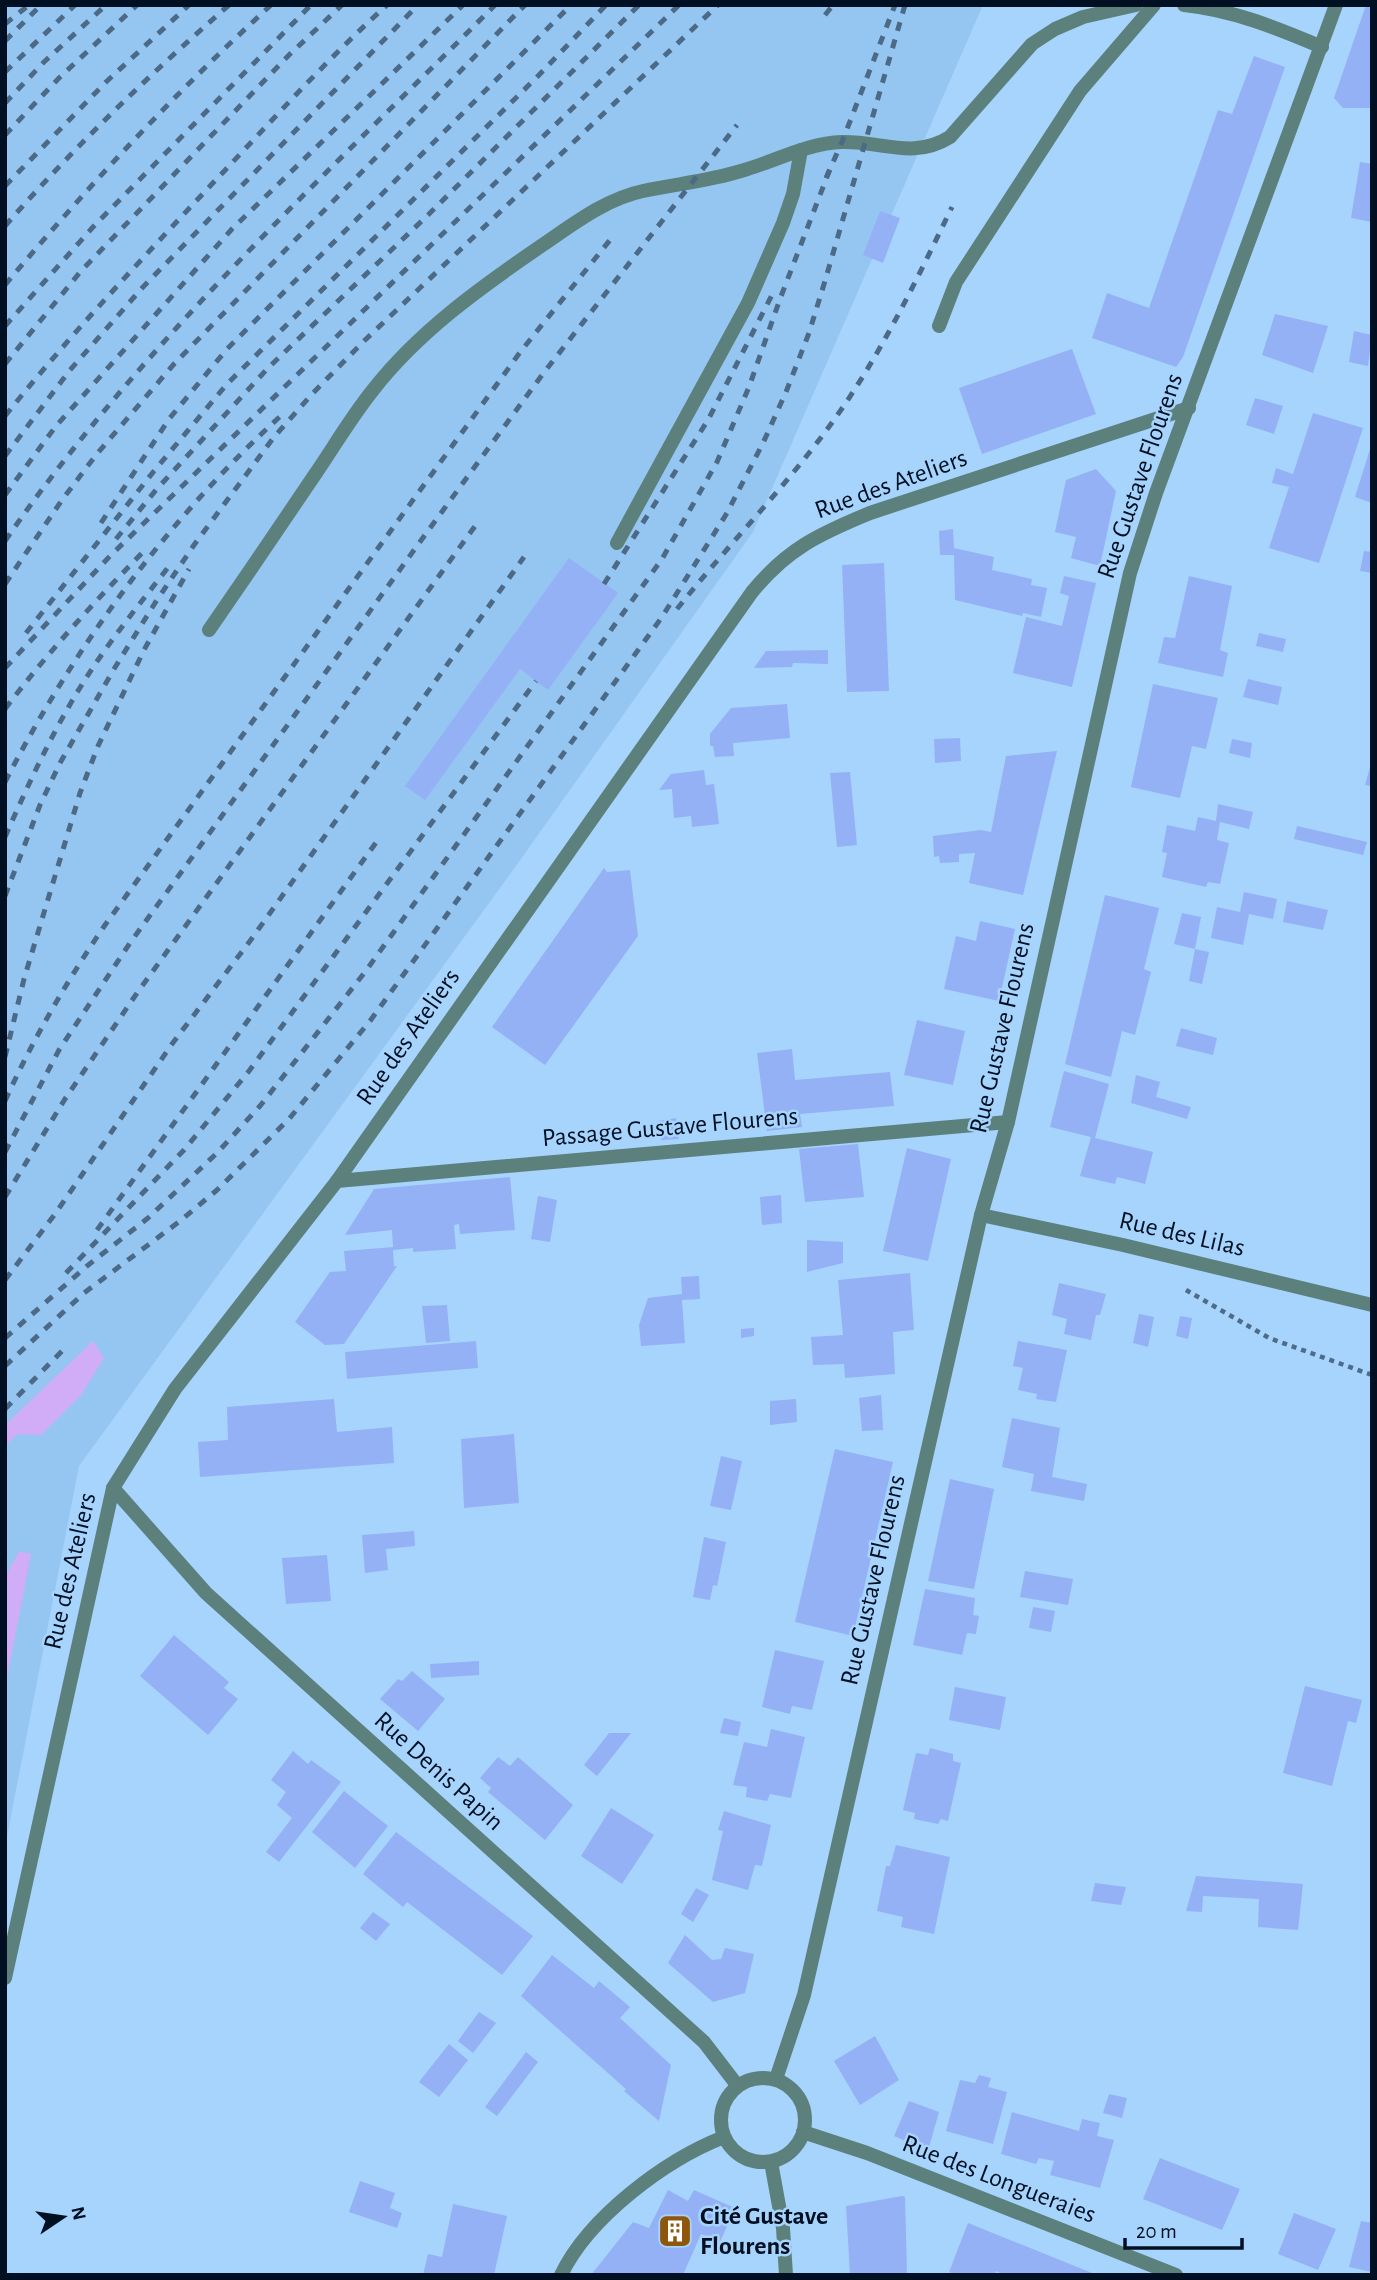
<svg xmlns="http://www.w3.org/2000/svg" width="1377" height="2280" viewBox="0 0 1377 2280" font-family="'Alegreya Sans',sans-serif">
  <rect width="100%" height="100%" fill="#a7d4fd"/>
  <polygon fill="#95c6f2" points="5,5 983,5 753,532 516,866 79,1466 5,1847"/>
  <g fill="#d1acf7">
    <polygon points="93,1341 104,1358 81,1395 41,1435 18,1434 5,1446 5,1425"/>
    <polygon points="19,1551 31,1554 5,1688 5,1577"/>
  </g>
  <g fill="#94b1f5">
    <polygon points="1366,5 1372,5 1372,108 1343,108 1334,98"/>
    <polygon points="1254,56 1285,67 1183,357 1176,367 1092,338 1107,293 1149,308 1218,110 1232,114"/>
    <polygon points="1360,162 1372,164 1372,222 1351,218"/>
    <polygon points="880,211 900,218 883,263 863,255"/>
    <polygon points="1275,314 1328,326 1313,373 1262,355"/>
    <polygon points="1354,331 1372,335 1368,366 1349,362"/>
    <polygon points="1072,349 1096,414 982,454 959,388"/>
    <polygon points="1255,398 1283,406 1274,434 1246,425"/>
    <polygon points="1313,413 1363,428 1319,563 1269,548 1289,487 1272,483 1276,468 1293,474"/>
    <polygon points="1371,446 1372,446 1372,503 1355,497"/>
    <polygon points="1096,469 1116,491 1100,566 1071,558 1076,537 1055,532 1066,480"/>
    <polygon points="953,529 954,548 994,557 992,570 1032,579 1031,585 1047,588 1041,617 1023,613 1022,616 955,600 954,555 940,555 939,531"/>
    <polygon points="1364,551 1372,552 1372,573 1360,571"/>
    <polygon points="569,558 618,593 548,690 520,669 425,800 405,786"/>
    <polygon points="884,563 889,691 847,692 842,565"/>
    <polygon points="1064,576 1096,583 1072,687 1013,673 1026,617 1062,626 1069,596 1060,593"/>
    <polygon points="1189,576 1232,586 1220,650 1228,653 1223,677 1158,663 1164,637 1175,638"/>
    <polygon points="1259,633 1286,639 1283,652 1256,646"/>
    <polygon points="828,650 828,664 793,663 792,667 754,668 766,651"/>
    <polygon points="1248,679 1282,687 1278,705 1243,697"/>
    <polygon points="1153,684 1218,698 1206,749 1192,746 1180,798 1131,787"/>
    <polygon points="787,704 790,738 733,743 734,756 715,757 713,746 710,746 710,734 731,708"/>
    <polygon points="960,738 961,761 935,763 934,739"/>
    <polygon points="1232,739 1252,743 1250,758 1229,753"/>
    <polygon points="1057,751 1023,895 969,883 975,853 959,854 959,862 940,863 939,856 934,857 933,836 981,830 991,832 1006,756"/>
    <polygon points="1371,764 1372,765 1372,786 1365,785"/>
    <polygon points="704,770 706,785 714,784 719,824 692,827 691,816 674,818 672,789 659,790 671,774"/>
    <polygon points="850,772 857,845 837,847 830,773"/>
    <polygon points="1218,804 1253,812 1249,829 1220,822 1217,840 1229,843 1220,884 1208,882 1206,887 1162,877 1167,853 1162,852 1167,825 1195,831 1198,817 1216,821"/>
    <polygon points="1297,826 1367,842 1363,855 1294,839"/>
    <polygon points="604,868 607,872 630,870 638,936 545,1065 492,1027"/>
    <polygon points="1244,892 1277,899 1273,919 1249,914 1243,945 1211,938 1217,907 1240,912"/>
    <polygon points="1105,895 1159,908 1144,969 1151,972 1135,1035 1122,1031 1111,1077 1065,1064"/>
    <polygon points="1287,901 1328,910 1323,930 1283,922"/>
    <polygon points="1182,913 1201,917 1195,949 1174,944"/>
    <polygon points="980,921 1015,929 999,1001 944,989 956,936 976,941"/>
    <polygon points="1195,949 1209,952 1202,984 1189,981"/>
    <polygon points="917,1020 965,1031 953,1085 904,1075"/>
    <polygon points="1181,1028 1217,1038 1213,1055 1176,1046"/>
    <polygon points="792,1049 795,1080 890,1072 894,1106 800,1114 802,1127 767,1131 757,1053"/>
    <polygon points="1064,1071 1109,1084 1095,1138 1153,1152 1145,1184 1117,1177 1115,1184 1080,1176 1091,1137 1050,1127"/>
    <polygon points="1136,1075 1160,1082 1156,1097 1191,1107 1187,1119 1131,1103"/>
    <polygon points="676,1118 679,1139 661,1140 659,1121"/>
    <polygon points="858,1144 864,1197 805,1202 799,1149"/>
    <polygon points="907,1148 951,1159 928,1261 883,1251"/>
    <polygon points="510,1177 515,1230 460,1234 459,1224 454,1225 456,1249 413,1252 413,1248 393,1250 394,1266 397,1266 344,1344 325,1345 295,1322 330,1272 346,1271 344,1251 393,1247 392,1230 345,1235 374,1189"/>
    <polygon points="781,1195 782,1223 762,1225 760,1197"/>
    <polygon points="538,1196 557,1200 550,1242 531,1239"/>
    <polygon points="807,1240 843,1242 843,1263 807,1272"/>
    <polygon points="910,1273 914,1330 893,1332 895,1374 845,1378 844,1364 813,1365 811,1337 843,1335 838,1280"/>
    <polygon points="699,1276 700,1299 682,1300 685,1343 641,1346 639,1325 648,1298 682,1294 681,1277"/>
    <polygon points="1059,1283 1106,1294 1100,1315 1096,1315 1091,1340 1064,1334 1067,1319 1052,1315"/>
    <polygon points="447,1305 450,1341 426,1343 422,1306"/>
    <polygon points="1139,1314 1154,1317 1148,1347 1133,1343"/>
    <polygon points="1180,1316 1192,1318 1188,1339 1176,1336"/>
    <polygon points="754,1328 754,1336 741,1338 741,1329"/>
    <polygon points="476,1341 478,1368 347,1379 345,1352"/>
    <polygon points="1018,1341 1067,1350 1056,1402 1036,1399 1037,1394 1018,1390 1023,1368 1013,1366"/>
    <polygon points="881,1395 883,1430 862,1431 859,1398"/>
    <polygon points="334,1399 337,1432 392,1427 394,1463 200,1477 198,1442 228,1440 227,1407"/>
    <polygon points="796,1399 797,1422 770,1425 770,1401"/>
    <polygon points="1012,1418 1060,1428 1052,1477 1087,1484 1084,1501 1031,1491 1034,1474 1002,1467"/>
    <polygon points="514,1434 519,1503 464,1508 461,1439"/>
    <polygon points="835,1449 893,1462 853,1636 795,1622"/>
    <polygon points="721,1456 742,1461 731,1510 710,1506"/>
    <polygon points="950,1479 994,1489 974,1589 928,1581"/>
    <polygon points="414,1531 415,1546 386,1549 388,1570 365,1573 362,1535"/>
    <polygon points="704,1537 726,1542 717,1586 713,1585 710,1600 693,1597"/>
    <polygon points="327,1555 331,1601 286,1604 282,1558"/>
    <polygon points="1025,1571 1073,1579 1068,1605 1020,1597"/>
    <polygon points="925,1589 975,1598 973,1615 979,1616 976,1634 967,1633 962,1655 913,1645"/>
    <polygon points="1033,1607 1055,1611 1051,1632 1029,1628"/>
    <polygon points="174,1635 229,1682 224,1688 238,1699 208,1735 140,1676"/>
    <polygon points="775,1650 824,1661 812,1710 792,1706 790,1714 762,1707"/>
    <polygon points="479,1661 479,1675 431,1678 430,1664"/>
    <polygon points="412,1671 445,1699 418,1731 380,1699 398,1679 402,1681"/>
    <polygon points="1305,1686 1362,1700 1356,1723 1348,1721 1332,1786 1283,1773"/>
    <polygon points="955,1687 1006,1697 1000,1730 949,1720"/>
    <polygon points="724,1718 741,1722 738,1736 720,1733"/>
    <polygon points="771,1729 805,1737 791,1798 770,1794 767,1801 746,1797 747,1787 733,1785 744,1742 767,1747"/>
    <polygon points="609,1733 631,1733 597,1776 584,1765"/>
    <polygon points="930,1748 953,1754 953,1761 961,1763 948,1821 941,1819 938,1824 914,1819 915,1813 903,1810 916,1753 928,1755"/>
    <polygon points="293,1751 308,1764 311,1760 341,1782 279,1862 266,1852 292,1818 277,1805 286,1792 271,1780"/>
    <polygon points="498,1757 510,1766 518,1757 573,1805 545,1840 488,1792 491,1788 480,1778"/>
    <polygon points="344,1791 388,1826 355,1868 312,1832"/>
    <polygon points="611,1808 654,1835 622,1884 581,1856"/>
    <polygon points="724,1811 771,1825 762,1866 755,1865 748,1890 712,1880 723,1831 718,1830"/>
    <polygon points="396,1832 533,1936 502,1975 407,1902 403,1907 363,1874"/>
    <polygon points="896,1845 950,1857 934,1934 901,1927 903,1917 877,1911 886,1866 890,1866"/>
    <polygon points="1196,1876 1303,1884 1298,1930 1258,1927 1259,1899 1203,1896 1202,1912 1186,1911"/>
    <polygon points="1095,1883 1126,1887 1121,1905 1091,1901"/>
    <polygon points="696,1888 709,1895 693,1922 681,1914"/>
    <polygon points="373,1912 390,1924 376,1941 360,1928"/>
    <polygon points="685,1935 712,1960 721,1959 725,1948 754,1954 745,1993 713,2002 668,1963"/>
    <polygon points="552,1955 594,1988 599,1981 630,2007 620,2018 671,2065 659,2121 624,2091 626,2089 521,1996"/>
    <polygon points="479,2012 496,2023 473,2053 458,2041"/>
    <polygon points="875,2036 899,2080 860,2105 834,2061"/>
    <polygon points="449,2044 468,2060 439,2097 419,2082"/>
    <polygon points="526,2052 538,2062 497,2116 485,2107"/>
    <polygon points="979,2075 991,2078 988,2087 1007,2092 993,2144 946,2131 960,2080 975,2083"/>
    <polygon points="1109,2094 1127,2098 1122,2118 1103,2113"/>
    <polygon points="909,2101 939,2112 928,2151 894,2136"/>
    <polygon points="1012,2112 1079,2131 1082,2119 1100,2123 1097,2136 1114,2140 1100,2188 1050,2175 1054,2161 1039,2158 1036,2164 1001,2154"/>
    <polygon points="1160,2158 1240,2189 1222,2230 1143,2199"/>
    <polygon points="360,2181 395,2193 390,2208 402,2213 397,2228 349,2212"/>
    <polygon points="668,2190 688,2201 694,2190 735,2208 720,2242 701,2234 683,2275 591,2275 633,2222 649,2228"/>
    <polygon points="902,2196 905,2197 907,2275 850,2275 846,2206"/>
    <polygon points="453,2204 507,2216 494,2275 423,2275 428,2254 442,2257"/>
    <polygon points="1294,2213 1336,2229 1318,2270 1278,2254"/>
    <polygon points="1361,2221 1372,2223 1372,2272 1349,2267"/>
    <polygon points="968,2223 1097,2275 1005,2275 996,2271 994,2275 957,2275 949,2272"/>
  </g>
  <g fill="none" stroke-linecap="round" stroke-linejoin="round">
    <polyline stroke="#4e6c89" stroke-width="4.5" stroke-dasharray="5 5" stroke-linecap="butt" points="1186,1290 1269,1338 1372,1375"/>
    <g stroke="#5c817c" stroke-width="14">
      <path d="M 1184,5 C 1233,10 1277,28 1322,47"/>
      <polyline points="939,326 956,282 1080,91 1154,5"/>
      <polyline points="617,543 748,303 783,223 793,194 801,150"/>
      <path d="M 209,630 C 245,578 281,525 316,473 C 335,445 352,416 373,390 C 418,332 481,287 541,246 C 572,225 605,199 643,191 C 675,184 709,181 741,171 C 774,162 807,143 842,142 C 882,141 913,160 950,137 L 1032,44 L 1055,29 L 1083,17 L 1136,5"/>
      <polyline points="337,1181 1008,1122"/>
    </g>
    <g stroke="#5c817c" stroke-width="14">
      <polyline points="981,1215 1123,1245 1372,1305"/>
      <polyline points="113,1488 206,1593 704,2042 737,2085"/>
      <path d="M 5,1978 L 113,1488 L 175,1389 L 337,1181 L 752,592 C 787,549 819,534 870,513 L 1189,408"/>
      <circle cx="763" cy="2120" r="42"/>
      <polyline points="776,2079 804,1995 981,1215 1008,1122 1130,573 1156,493 1336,5"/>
      <polyline points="803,2132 867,2153 1176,2275"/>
      <polyline points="771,2162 783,2228 786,2275"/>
      <path d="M 561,2275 C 589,2217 665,2160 724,2137"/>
    </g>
    <g stroke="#4c6986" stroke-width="5" stroke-dasharray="9 9" stroke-linecap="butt">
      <polyline points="825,15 833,5"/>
      <polyline points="5,24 29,5"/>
      <polyline points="5,41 41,5"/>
      <polyline points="5,72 75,5"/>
      <polyline points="5,103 44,62 106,5"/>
      <polyline points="5,135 59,78 137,5"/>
      <polyline points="826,178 842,142 895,5"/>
      <polyline points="5,186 106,82 189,5"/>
      <path d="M 5,226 C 74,147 150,74 229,5"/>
      <path d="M 5,285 C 88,186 176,92 271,5"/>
      <polyline points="5,326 93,227 311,5"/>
      <polyline points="5,364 81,271 289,55 342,5"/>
      <path d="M 5,416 C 70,335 141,260 211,185 C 269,124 325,61 387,5"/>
      <polyline points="5,456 70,370 143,287 418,5"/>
      <polyline points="5,495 56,426 232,229 463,5"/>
      <polyline points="101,523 169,419 227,349 571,5"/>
      <polyline points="116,539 156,490 268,368 428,215 639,5"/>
      <path d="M 5,541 C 143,341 325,176 495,5"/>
      <polyline points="5,584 62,500 96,455 174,364 525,5"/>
      <polyline points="604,584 708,420 772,295"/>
      <path d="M 677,609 C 731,541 793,480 843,407 C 886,344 919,275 952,207"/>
      <polyline points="26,633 154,471 227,384 538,76 606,5"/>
      <polyline points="5,668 110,556 679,5"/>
      <path d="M 5,709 C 48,652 96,600 146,549"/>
      <path d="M 5,782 C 76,644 170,516 285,412"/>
      <path d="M 5,837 C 32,776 60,715 98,660 C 120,628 145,597 170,565"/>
      <polyline points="5,896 40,805 60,763 114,669 155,603 194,545 274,437 313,393 364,341 718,5"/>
      <polyline points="5,1057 24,979 80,793 98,746 144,650 189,569"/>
      <path d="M 5,1101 C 33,1039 67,981 105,925 L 521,351 L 610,240"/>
      <polyline points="5,1152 59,1050 130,943 430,528 542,375 737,125"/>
      <polyline points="5,1197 65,1099 137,993 478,522"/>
      <polyline points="97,1230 380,837"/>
      <polyline points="66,1273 184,1150 249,1071 536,681"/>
      <polyline points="5,1280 55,1214 172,1044 250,941 524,557"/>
      <polyline points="5,1338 87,1266 148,1218 217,1153 260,1106 365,972 662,559 717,462 749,387 780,299 830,169"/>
      <polyline points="5,1366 84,1293 180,1221 217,1190 289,1119 370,1021 662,617 727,513 763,443 786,392 809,333 825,281 905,5"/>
      <polyline points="5,1409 62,1351"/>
    </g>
  </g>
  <defs>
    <g id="building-square" transform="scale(1.75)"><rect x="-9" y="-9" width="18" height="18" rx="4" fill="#8e570c" stroke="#a7d4fd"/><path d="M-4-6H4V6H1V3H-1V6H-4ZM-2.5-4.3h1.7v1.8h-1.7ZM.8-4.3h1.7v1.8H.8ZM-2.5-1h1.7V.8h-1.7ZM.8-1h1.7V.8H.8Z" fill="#fff"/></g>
  </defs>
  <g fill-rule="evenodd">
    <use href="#building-square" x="675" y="2231"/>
  </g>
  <g text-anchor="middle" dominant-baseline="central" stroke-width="5" stroke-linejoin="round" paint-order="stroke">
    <g font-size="26" fill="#001022" stroke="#a7d4fd">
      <text transform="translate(1140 476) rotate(-71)">Rue Gustave Flourens</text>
      <text transform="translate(891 484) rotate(-20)">Rue des Ateliers</text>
      <text transform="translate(1002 1028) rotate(-77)">Rue Gustave Flourens</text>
      <text transform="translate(408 1037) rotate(-55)">Rue des Ateliers</text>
      <text transform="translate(670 1127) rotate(-5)">Passage Gustave Flourens</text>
      <text transform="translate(1182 1234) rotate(13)">Rue des Lilas</text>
      <text transform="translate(70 1571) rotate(-77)">Rue des Ateliers</text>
      <text transform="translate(873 1580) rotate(-77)">Rue Gustave Flourens</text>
      <text transform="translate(439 1771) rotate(42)">Rue Denis Papin</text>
      <text transform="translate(999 2179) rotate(21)">Rue des Longueraies</text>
    </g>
    <g font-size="26" font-weight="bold" fill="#001022" stroke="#a7d4fd" text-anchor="start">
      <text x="700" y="2216">Cité Gustave<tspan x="700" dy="30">Flourens</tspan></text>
    </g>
  </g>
  <rect width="1377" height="2280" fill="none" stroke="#001022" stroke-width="14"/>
  <g transform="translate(63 2217) rotate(77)" stroke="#a7d4fd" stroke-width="5" paint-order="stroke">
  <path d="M0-5L12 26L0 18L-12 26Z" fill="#001022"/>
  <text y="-10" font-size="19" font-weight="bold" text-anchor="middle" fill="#001022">N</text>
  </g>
  <path d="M1125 2238v10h117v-10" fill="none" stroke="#001022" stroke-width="3.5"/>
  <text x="1136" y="2238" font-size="21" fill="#001022" stroke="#a7d4fd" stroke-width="5" paint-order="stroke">20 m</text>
</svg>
